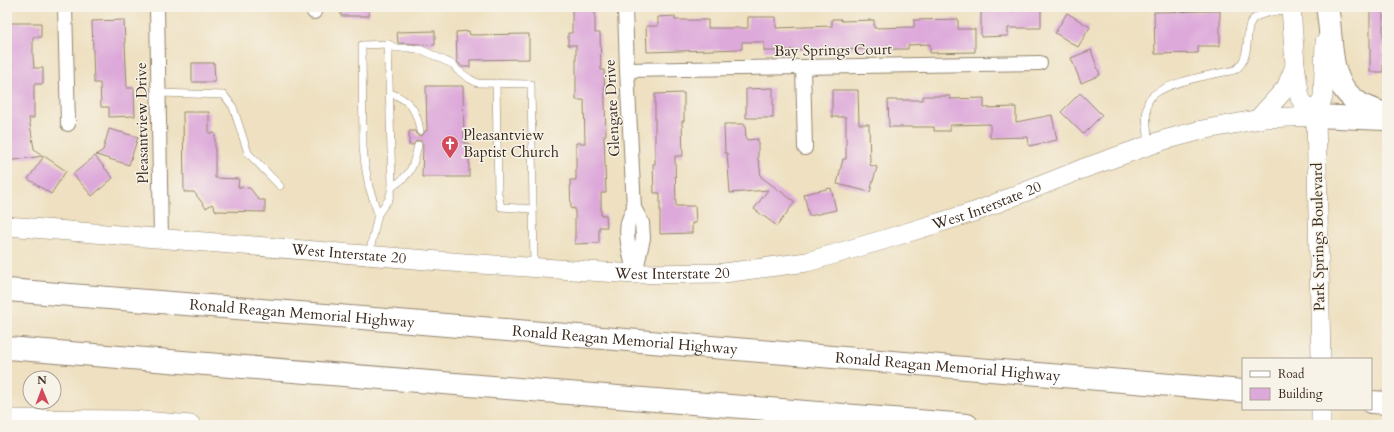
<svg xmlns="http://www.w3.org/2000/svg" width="1394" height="432" viewBox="0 0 1394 432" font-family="Cardo,serif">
  <rect width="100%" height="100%" fill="#f7f3e8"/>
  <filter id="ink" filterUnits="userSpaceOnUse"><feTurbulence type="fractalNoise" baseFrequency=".025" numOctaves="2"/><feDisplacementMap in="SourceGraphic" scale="8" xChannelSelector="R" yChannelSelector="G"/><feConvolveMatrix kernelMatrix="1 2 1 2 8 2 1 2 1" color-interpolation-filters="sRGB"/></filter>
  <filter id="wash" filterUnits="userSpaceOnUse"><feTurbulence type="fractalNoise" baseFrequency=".012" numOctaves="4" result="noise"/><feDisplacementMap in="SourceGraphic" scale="16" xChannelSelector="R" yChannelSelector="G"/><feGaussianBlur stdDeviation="0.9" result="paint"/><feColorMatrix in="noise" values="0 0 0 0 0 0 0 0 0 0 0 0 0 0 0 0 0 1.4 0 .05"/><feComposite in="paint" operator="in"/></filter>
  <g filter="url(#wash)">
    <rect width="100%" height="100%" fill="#eee0c0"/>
    <g id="blocks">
      <g fill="#dda9da">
        <rect x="341" y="7" width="28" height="9"/>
        <polygon points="572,7 595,7 595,33 600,33 601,70 604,70 606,135 604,135 606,193 601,193 601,215 606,215 607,227 599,227 599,243 575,244 575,208 571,209 570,180 576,180 576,143 585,143 584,100 576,100 576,45 568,45 568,33 572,33"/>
        <polygon points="1014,7 1041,7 1041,28 1008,28 1008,36 981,37 981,12 1014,11"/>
        <rect x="1370" y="7" width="13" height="65"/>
        <polygon points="1220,11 1220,46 1198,46 1198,53 1155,54 1154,12"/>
        <polygon points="1067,13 1090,27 1078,47 1055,33"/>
        <polygon points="675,16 675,20 708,20 708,28 748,28 748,17 776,17 776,28 832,26 832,19 841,19 841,21 874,20 874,28 914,27 914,20 958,19 958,29 975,29 975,52 930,53 930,44 908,45 908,49 776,50 776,51 764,51 764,42 742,42 742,49 647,52 646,26 658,26 658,17"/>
        <polygon points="124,20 127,88 134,88 135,116 109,117 109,107 101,107 100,83 94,83 92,21"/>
        <polygon points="7,23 41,23 41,37 33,37 33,56 34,68 43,68 43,84 34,84 34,118 29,118 34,149 43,156 7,161"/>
        <polygon points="435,31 435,45 398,43 397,32"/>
        <polygon points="469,31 470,35 529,34 529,59 470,60 470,67 462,67 457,61 456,32"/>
        <polygon points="1091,50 1100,75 1081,83 1071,58"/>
        <polygon points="192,63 214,63 215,82 192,82"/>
        <polygon points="426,86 463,86 464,143 469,143 469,177 422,177 423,144 421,141 417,140 413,145 409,145 409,131 415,131 416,134 420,136 423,135 425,131 427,131"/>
        <polygon points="773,88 773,118 746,118 746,89"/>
        <polygon points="832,90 858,90 859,124 869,124 870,165 877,167 870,192 837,184 843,159 846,159 846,117 832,117"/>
        <polygon points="684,93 684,121 682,121 683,156 675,156 676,206 695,206 696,223 692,223 692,233 660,234 660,193 654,193 653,164 655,164 655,94"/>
        <polygon points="1080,93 1102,115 1083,134 1061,112"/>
        <polygon points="923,96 950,96 950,99 984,98 984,108 1016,107 1016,122 1052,115 1057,140 1029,146 1028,137 990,138 990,124 950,125 950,131 934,131 934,127 889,127 888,100 923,100"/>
        <polygon points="183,112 209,112 209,133 215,133 215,178 239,179 238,187 250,188 259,200 265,200 265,212 216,211 212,204 206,208 194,192 184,192"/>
        <polygon points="724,124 745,124 746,140 758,139 758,161 759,161 761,177 795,202 777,226 754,209 768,190 730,193 727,153 725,153"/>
        <polygon points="109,129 138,137 129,165 96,155 103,150"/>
        <polygon points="44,156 66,171 51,194 28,179"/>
        <polygon points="95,156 113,178 92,196 73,174"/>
        <polygon points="831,188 836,210 809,216 804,194"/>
      </g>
    </g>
  </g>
  <g filter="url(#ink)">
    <use href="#blocks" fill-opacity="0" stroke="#94856f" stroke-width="1"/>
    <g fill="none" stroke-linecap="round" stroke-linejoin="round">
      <g stroke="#94856f" stroke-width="8">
        <g id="service">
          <polyline points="496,83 498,194 501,207 533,209"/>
          <polyline points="159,93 224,95 233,107 248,153 280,186"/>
          <path d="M 390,93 C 410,100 417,110 420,131"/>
          <path d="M 1149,145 C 1148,132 1144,115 1148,102 C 1155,83 1216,74 1235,70 C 1255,56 1241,25 1256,17 C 1265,12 1279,11 1290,9"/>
          <path d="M 392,187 C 412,174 413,167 418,145"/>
          <polyline points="378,214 369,187 365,165 363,147 362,45 388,44 396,48 410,48 422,50 454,65 457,70 470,79 477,83 531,84 534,266"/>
          <polyline points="369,255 378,214 389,199 392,187 388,44"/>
        </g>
      </g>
      <g stroke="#94856f" stroke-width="16">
        <g id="minor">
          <polyline points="65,7 68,124"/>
          <polyline points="157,7 161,239"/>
          <polyline points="314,7 314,12"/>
          <polyline points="625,7 627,70 634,208 642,223 643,238 635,274"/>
          <polyline points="803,67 805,148"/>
          <polyline points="627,70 1040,63"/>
          <path d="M 634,271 C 631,257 625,239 628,223 C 629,218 632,213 634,208"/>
        </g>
      </g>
      <g stroke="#94856f" stroke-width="20">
        <g id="secondary">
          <polyline points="1291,7 1295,65 1300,98 1306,107 1316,116"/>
          <polyline points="1258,119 1286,88 1295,66"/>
          <path id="s1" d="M 7,226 L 464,263 L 635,274 L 724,273 L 807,262 L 883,240 L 977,211 L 1082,169 L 1164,140 L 1202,130 L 1265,118 L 1316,116"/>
          <polyline points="1321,359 1316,116 1323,97 1325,42"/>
          <polyline points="1321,409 1321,425"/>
          <polyline points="7,419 132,420 191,425"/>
        </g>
      </g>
      <g stroke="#94856f" stroke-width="24">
        <g id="motorway">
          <path d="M 1327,7 C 1334,40 1325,82 1359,103 C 1367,108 1378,111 1387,115"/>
          <polyline points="1316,116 1384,119"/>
          <path id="s2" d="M 7,290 L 338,316 L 1243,391"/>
          <polyline points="7,348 967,425"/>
          <polyline points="1371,402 1387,403"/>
        </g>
      </g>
      <use href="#service" stroke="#fff" stroke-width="7"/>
      <use href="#minor" stroke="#fff" stroke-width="14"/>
      <use href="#secondary" stroke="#fff" stroke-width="19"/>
      <use href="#motorway" stroke="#fff" stroke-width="22"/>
    </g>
  </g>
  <defs>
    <g id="church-pin" transform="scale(0.9)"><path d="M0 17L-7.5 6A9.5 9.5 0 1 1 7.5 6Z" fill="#d1495b" stroke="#f7f3e8"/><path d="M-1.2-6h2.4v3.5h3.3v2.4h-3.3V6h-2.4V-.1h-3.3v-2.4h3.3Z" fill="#fff"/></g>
  </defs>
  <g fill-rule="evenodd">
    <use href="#church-pin" x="450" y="144"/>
  </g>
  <g text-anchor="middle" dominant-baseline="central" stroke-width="3" stroke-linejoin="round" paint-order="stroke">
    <g font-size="15" fill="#3b2a1e" stroke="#f7f3e8">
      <text transform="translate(833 50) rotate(-1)">Bay Springs Court</text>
      <text transform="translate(612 108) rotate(-93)">Glengate Drive</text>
      <text transform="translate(142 123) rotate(-91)">Pleasantview Drive</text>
      <text stroke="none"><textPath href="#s1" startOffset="991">West Interstate 20</textPath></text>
      <text transform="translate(1318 237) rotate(-91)">Park Springs Boulevard</text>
      <text stroke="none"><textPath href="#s1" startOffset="343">West Interstate 20</textPath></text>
      <text stroke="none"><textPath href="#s1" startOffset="667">West Interstate 20</textPath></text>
      <text stroke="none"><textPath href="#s2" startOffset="296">Ronald Reagan Memorial Highway</textPath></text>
      <text stroke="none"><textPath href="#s2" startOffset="620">Ronald Reagan Memorial Highway</textPath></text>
      <text stroke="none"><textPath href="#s2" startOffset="944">Ronald Reagan Memorial Highway</textPath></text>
    </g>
    <g font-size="15" fill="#3b2a1e" stroke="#f7f3e8" text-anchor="start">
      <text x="463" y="135">Pleasantview<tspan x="463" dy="17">Baptist Church</tspan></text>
    </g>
  </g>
  <rect width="1394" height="432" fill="none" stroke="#f7f3e8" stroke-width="24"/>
  <rect x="1242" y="358" width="130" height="52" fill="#f7f3e8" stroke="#aca397"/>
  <rect x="1250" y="371" width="20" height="6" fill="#ffffff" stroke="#aca397"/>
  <text x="1278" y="378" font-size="12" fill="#3b2a1e">Road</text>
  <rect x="1250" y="388" width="20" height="12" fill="#dda9da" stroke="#aca397"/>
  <text x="1278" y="398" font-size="12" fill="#3b2a1e">Building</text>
  <g transform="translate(42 390) rotate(359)"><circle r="19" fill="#f7f3e8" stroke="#aca397"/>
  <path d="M0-3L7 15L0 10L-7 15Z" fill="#d1495b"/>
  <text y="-6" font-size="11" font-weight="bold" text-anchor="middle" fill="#3b2a1e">N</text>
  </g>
</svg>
